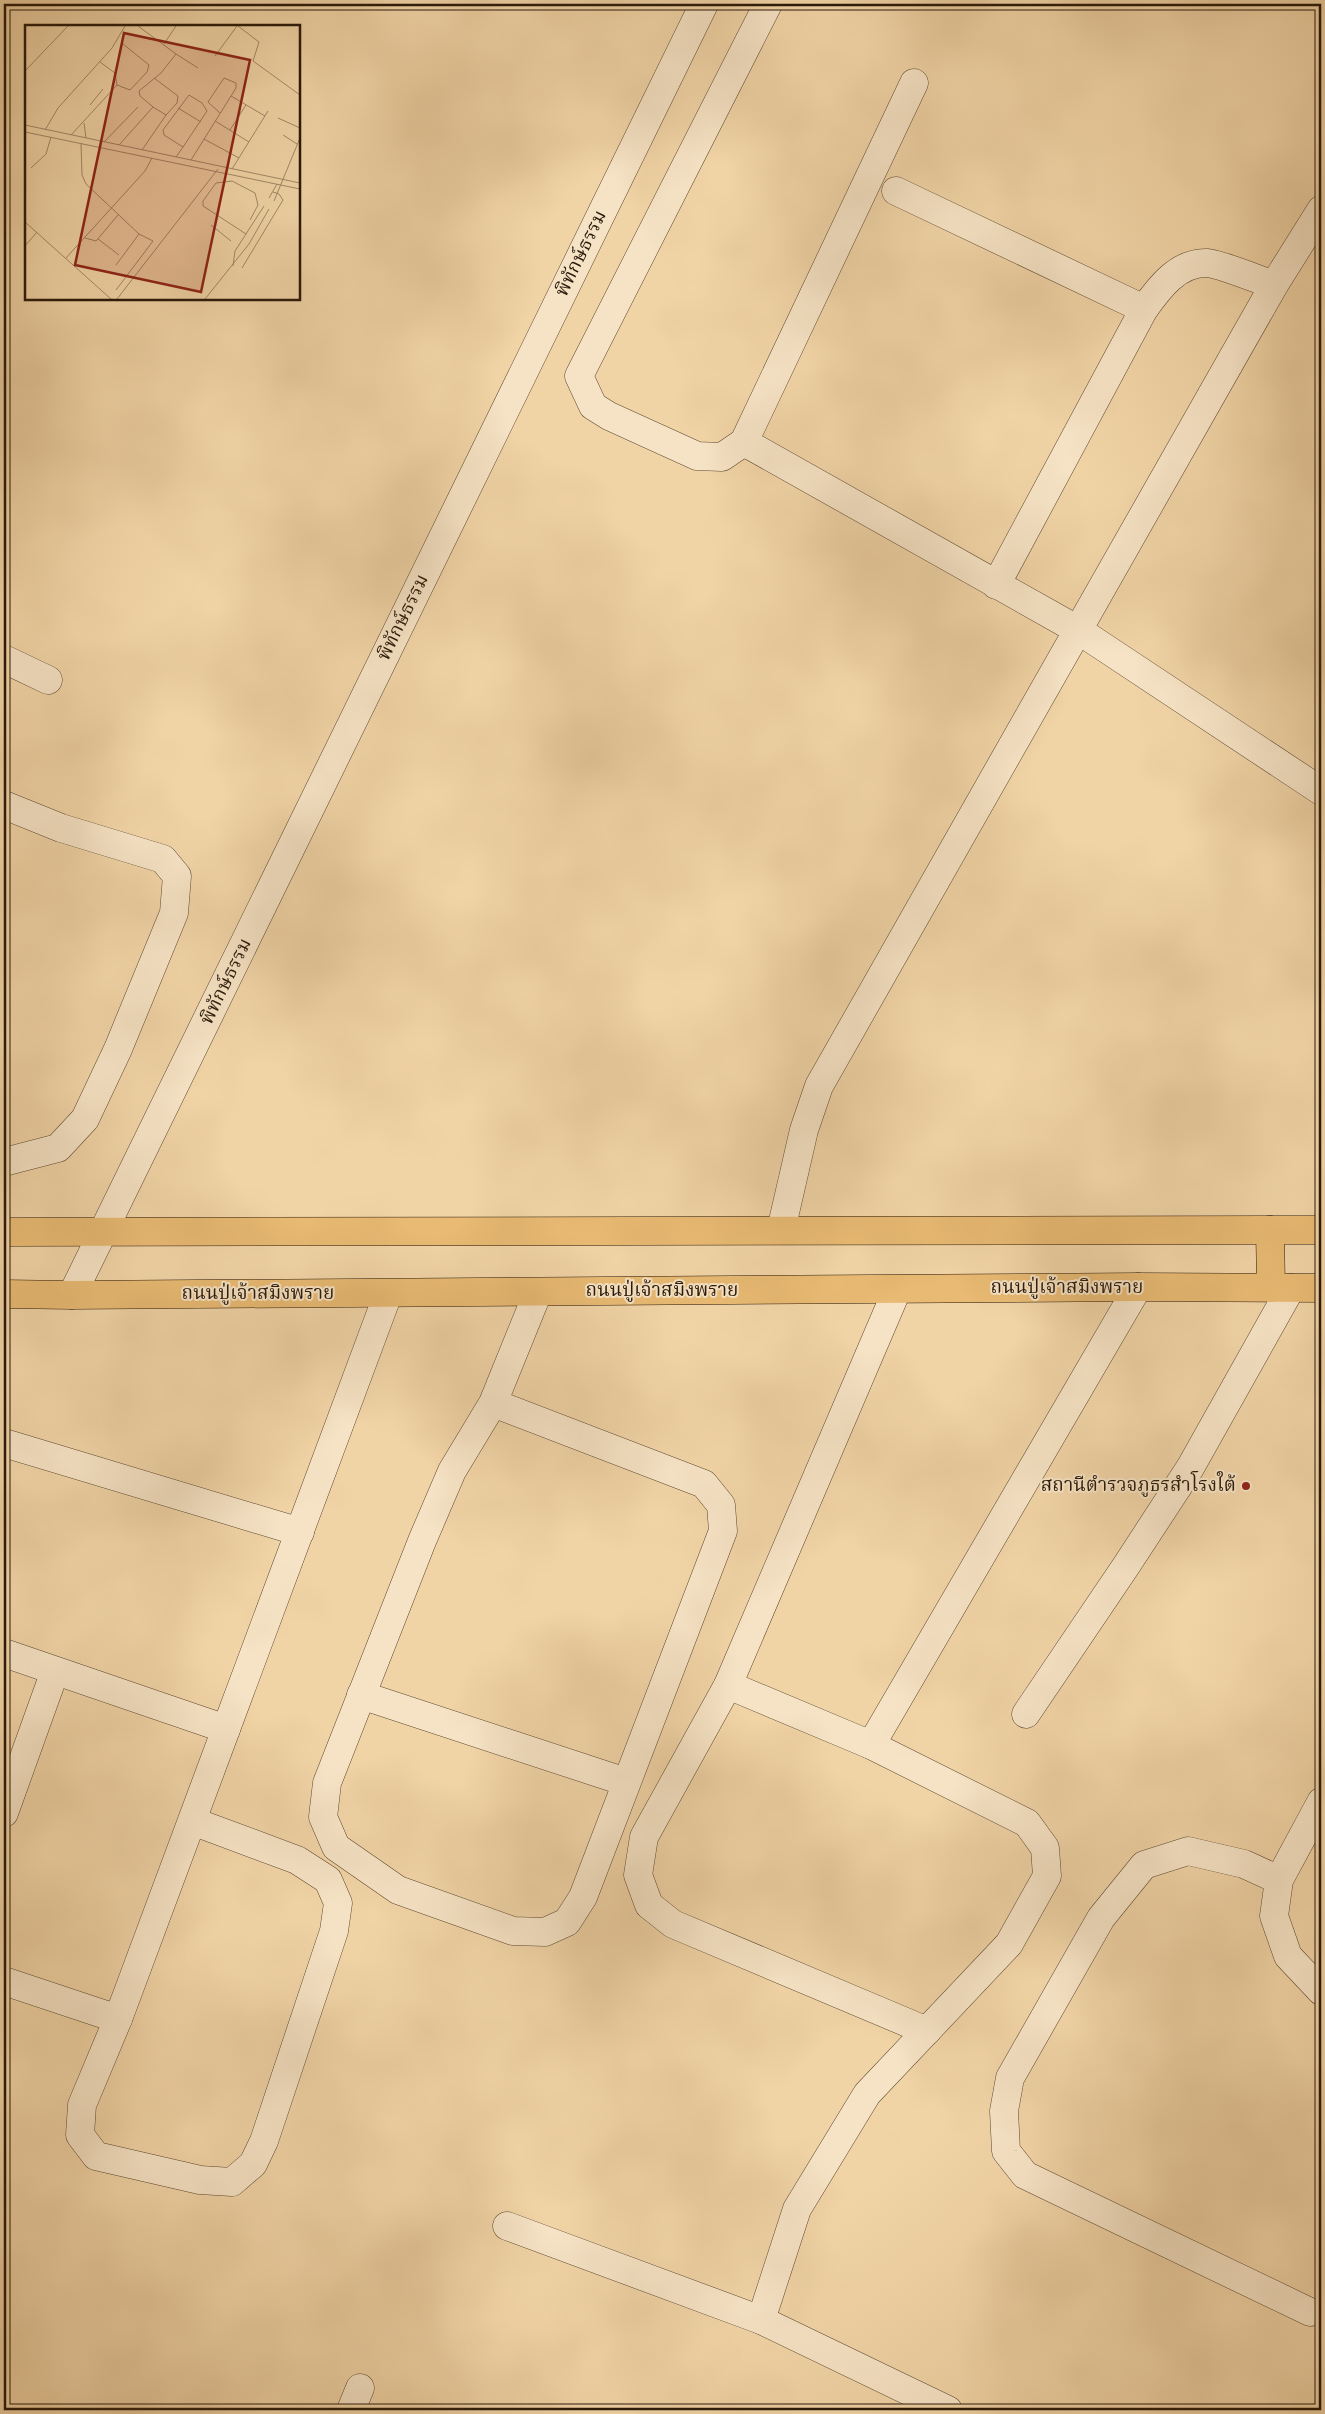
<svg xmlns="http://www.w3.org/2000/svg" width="1325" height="2414" viewBox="0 0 1325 2414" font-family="'Old Standard TT','Noto Serif Thai',serif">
  <rect width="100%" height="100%" fill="#f1d4a6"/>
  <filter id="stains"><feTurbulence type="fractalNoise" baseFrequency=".004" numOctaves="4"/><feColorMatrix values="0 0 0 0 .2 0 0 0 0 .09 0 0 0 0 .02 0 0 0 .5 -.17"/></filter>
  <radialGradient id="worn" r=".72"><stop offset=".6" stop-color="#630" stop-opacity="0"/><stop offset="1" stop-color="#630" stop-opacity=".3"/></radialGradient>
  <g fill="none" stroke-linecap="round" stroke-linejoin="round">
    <g stroke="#5c4831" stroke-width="29">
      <g id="minor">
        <polyline points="768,4 579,376 593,406 609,416 697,456 722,457 744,442 914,83"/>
        <polyline points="896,191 1144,309"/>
        <polyline points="744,442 1078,630 1321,791"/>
        <path d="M 996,585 L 1144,309 C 1159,288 1178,262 1207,263 C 1221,264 1259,280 1274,285"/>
        <polyline points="4,659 48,680"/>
        <polyline points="4,805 61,828 163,859 177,876 174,913 118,1049 85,1119 58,1148 4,1162"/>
        <polyline points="781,1230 804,1130 819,1086 1274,285 1321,210"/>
        <polyline points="897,1290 728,1685 871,1745 1138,1287"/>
        <polyline points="72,1295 704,4"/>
        <polyline points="493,1403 452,1471 422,1541 327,1783 323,1817 336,1847 398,1890 513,1931 545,1932 567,1922 583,1897 723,1531 721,1505 704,1484 493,1403 538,1292"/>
        <polyline points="4,1443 300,1532"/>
        <polyline points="4,1653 226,1729"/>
        <polyline points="728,1685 644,1837 638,1875 649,1905 673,1924 927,2031"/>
        <polyline points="361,1695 626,1782"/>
        <polyline points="1026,1714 1126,1566 1190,1468 1291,1288"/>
        <polyline points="871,1745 1027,1823 1045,1848 1047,1876 1009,1944 867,2094 797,2209 761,2320 948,2410"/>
        <polyline points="1321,1802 1279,1880 1274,1916 1288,1956 1321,1991"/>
        <polyline points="4,1813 55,1671"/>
        <polyline points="192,1821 297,1860 328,1880 338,1903 334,1931 264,2141 253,2164 232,2182 200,2180 96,2156 80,2135 82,2105 118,2019 388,1294"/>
        <polyline points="1279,1880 1244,1864 1188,1851 1144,1865 1101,1918 1010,2078 1004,2111 1006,2151 1025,2175 1310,2312"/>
        <polyline points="4,1981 118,2019"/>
        <polyline points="507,2226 761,2320"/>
        <polyline points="351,2410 360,2388"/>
      </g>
    </g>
    <g stroke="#2a190a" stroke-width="29">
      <g id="major">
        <polyline points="1270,1230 1271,1288"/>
        <polyline points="4,1232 1321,1230"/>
        <polyline points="4,1294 72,1295 1138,1287 1321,1288"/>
      </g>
    </g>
    <use href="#minor" stroke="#f6e3c5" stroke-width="28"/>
    <use href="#major" stroke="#e8ba73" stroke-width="28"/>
  </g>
  <circle fill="#8f2418" stroke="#f6e3c5" stroke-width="2" cx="1246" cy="1486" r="5"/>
  <g text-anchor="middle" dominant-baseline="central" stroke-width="4" stroke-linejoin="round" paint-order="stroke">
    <g font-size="19" fill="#2a190a" stroke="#f6e3c5">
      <text transform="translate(582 254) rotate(-64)">พิทักษ์ธรรม</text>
      <text transform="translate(404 618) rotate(-64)">พิทักษ์ธรรม</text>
      <text transform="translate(227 982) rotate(-64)">พิทักษ์ธรรม</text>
      <text x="1067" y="1288">ถนนปู่เจ้าสมิงพราย</text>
      <text x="662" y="1291">ถนนปู่เจ้าสมิงพราย</text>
      <text x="258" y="1294">ถนนปู่เจ้าสมิงพราย</text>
    </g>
    <g font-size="19" fill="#2a190a" stroke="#f6e3c5" text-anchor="end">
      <text x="1236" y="1486">สถานีตำรวจภูธรสำโรงใต้</text>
    </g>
  </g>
  <g transform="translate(25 25)">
    <rect width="275" height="275" fill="#f1d4a6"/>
    <path fill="none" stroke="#a18968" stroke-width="1" d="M 113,1 L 151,29 L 136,48 L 114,66 L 115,71 L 128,82M 213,1 L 234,17 L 228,36 L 275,70M 139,19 L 151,1M 151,29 L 173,43M 190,31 L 212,1M 0,46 L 43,1M 129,53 L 153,71 L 152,78 L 141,90M 92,60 L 105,65 L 122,47 L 124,40 L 98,19M 206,71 L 240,91M 65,80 L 78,64M 153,83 L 176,97M 253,93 L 275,103M 190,96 L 224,117M 59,98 L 61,113M 0,100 L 275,158M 20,105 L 33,83 L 87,23 L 100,1M 205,105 L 221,80M 0,107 L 275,164M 46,110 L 92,60 L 90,48 L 75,37M 258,110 L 272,119M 179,114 L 214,133M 79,117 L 113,82M 56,118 L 57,150 L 61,159 L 114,209M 94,120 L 128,82 L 141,90 L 117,125M 151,132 L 158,122 L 139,110 L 138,105 L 164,70 L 177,78 L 182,86 L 158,122M 166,135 L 211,63 L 211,58 L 199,53 L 183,77 L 195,88M 6,143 L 21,129 L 26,112M 207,144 L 243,86M 244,173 L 252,159M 249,176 L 275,113M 0,197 L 86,274M 186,200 L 206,216M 221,209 L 178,181 L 178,176 L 191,158 L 207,156 L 230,168 L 233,180 L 225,195M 60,213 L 71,216 L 93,190M 73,214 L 94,230M 0,221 L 12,207M 41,233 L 120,146 L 127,133M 91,240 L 114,209 L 128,216 L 91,265M 208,241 L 210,226 L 239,181M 217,243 L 258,175 L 254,169 L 248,167M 92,274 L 193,144M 180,274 L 224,219 L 244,184"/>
    <path fill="#8f2418" fill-opacity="0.15" stroke="#8f2418" stroke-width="2.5" d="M 99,8 L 225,35 L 176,267 L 50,240 Z"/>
    <rect width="275" height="275" fill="none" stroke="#2a190a" stroke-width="2.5"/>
  </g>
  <rect width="1325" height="2414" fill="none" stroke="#f1d4a6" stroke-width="20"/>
  <rect x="5" y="5" width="1315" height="2404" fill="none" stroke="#2a190a" stroke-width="2.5"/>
  <rect x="10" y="10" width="1305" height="2394" fill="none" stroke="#2a190a"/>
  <rect width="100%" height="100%" filter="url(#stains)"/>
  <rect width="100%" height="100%" fill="url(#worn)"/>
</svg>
